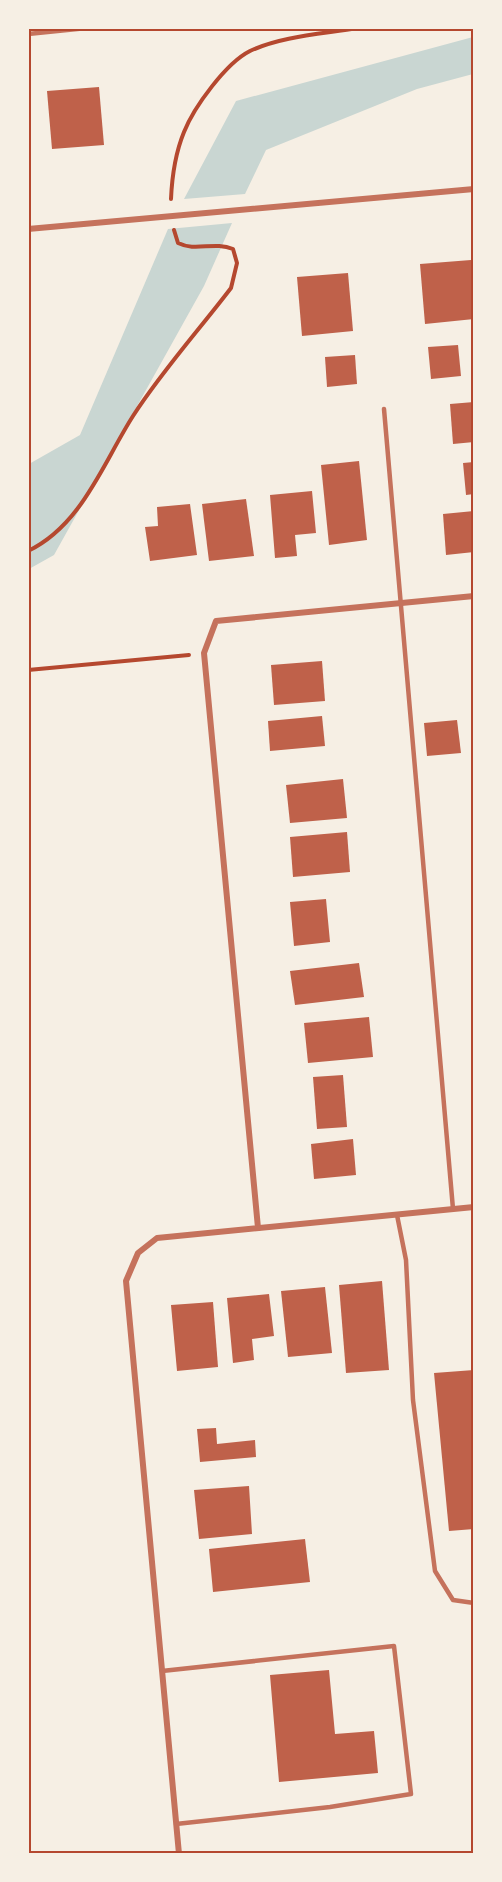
<svg xmlns="http://www.w3.org/2000/svg" width="502" height="1882" viewBox="0 0 502 1882" font-family="'Public Sans',sans-serif">
  <rect width="100%" height="100%" fill="#f6efe4"/>
  <g fill="#c9d6d2">
    <polygon points="473,37 473,74 417,89 266,150 245,194 184,199 236,101"/>
    <polygon points="232,223 204,286 54,555 29,569 29,464 80,435 168,229"/>
  </g>
  <g fill="#bf614a">
    <polygon points="99,87 104,145 52,149 47,91"/>
    <polygon points="471,260 474,319 425,324 420,264"/>
    <polygon points="348,273 353,331 302,336 297,277"/>
    <polygon points="458,345 461,376 431,379 428,347"/>
    <polygon points="355,355 357,384 327,387 325,357"/>
    <polygon points="474,402 474,442 453,444 450,404"/>
    <polygon points="359,461 367,540 329,545 321,465"/>
    <polygon points="474,462 474,494 466,495 463,463"/>
    <polygon points="312,491 316,533 295,535 297,556 275,558 270,495"/>
    <polygon points="246,499 254,556 209,561 202,504"/>
    <polygon points="190,504 197,555 150,561 145,527 158,526 157,507"/>
    <polygon points="474,511 474,552 446,555 443,514"/>
    <polygon points="322,661 325,701 274,705 271,665"/>
    <polygon points="322,716 325,746 270,751 268,721"/>
    <polygon points="457,720 461,753 427,756 424,723"/>
    <polygon points="343,779 347,818 290,823 286,785"/>
    <polygon points="347,832 350,872 293,877 290,837"/>
    <polygon points="326,899 330,942 294,946 290,902"/>
    <polygon points="359,963 364,997 295,1005 290,971"/>
    <polygon points="369,1017 373,1057 308,1063 304,1023"/>
    <polygon points="343,1075 347,1127 317,1129 313,1077"/>
    <polygon points="353,1139 356,1175 314,1179 311,1144"/>
    <polygon points="382,1281 389,1370 346,1373 339,1285"/>
    <polygon points="325,1287 332,1353 288,1357 281,1291"/>
    <polygon points="269,1294 274,1336 252,1339 254,1360 233,1363 227,1298"/>
    <polygon points="213,1302 218,1367 177,1371 171,1305"/>
    <polygon points="474,1370 474,1529 449,1531 434,1373"/>
    <polygon points="216,1428 217,1444 255,1440 256,1457 200,1462 197,1429"/>
    <polygon points="249,1486 252,1534 199,1539 194,1490"/>
    <polygon points="305,1539 310,1582 213,1592 209,1549"/>
    <polygon points="329,1670 335,1734 374,1731 378,1773 279,1782 270,1675"/>
  </g>
  <g fill="none" stroke-linecap="round" stroke-linejoin="round">
    <g stroke="#b5482f" stroke-width="4">
      <path d="M 171,199 C 172,176 175,154 184,132 C 194,107 226,63 250,51 C 282,36 323,34 358,28"/>
      <path d="M 28,551 C 82,525 103,463 133,416 C 162,371 199,330 231,288 L 237,263 L 233,249 C 214,241 196,252 178,243 L 174,230"/>
      <polyline points="28,670 189,655"/>
    </g>
    <g stroke="#c5725c" stroke-width="4.5">
      <polyline points="28,34 87,28"/>
      <polyline points="384,409 453,1209"/>
      <polyline points="397,1215 406,1260 413,1400 435,1571 453,1600 474,1603"/>
      <polyline points="162,1671 394,1646 411,1794 330,1807 176,1824"/>
    </g>
    <g stroke="#c5725c" stroke-width="6">
      <polyline points="28,229 474,189"/>
      <polyline points="258,1228 204,653 216,621 474,596"/>
      <polyline points="179,1854 126,1281 138,1253 157,1238 474,1207"/>
    </g>
  </g>
  <rect width="502" height="1882" fill="none" stroke="#f6efe4" stroke-width="60"/>
  <rect x="30" y="30" width="442" height="1822" fill="none" stroke="#b5482f" stroke-width="2"/>
</svg>
